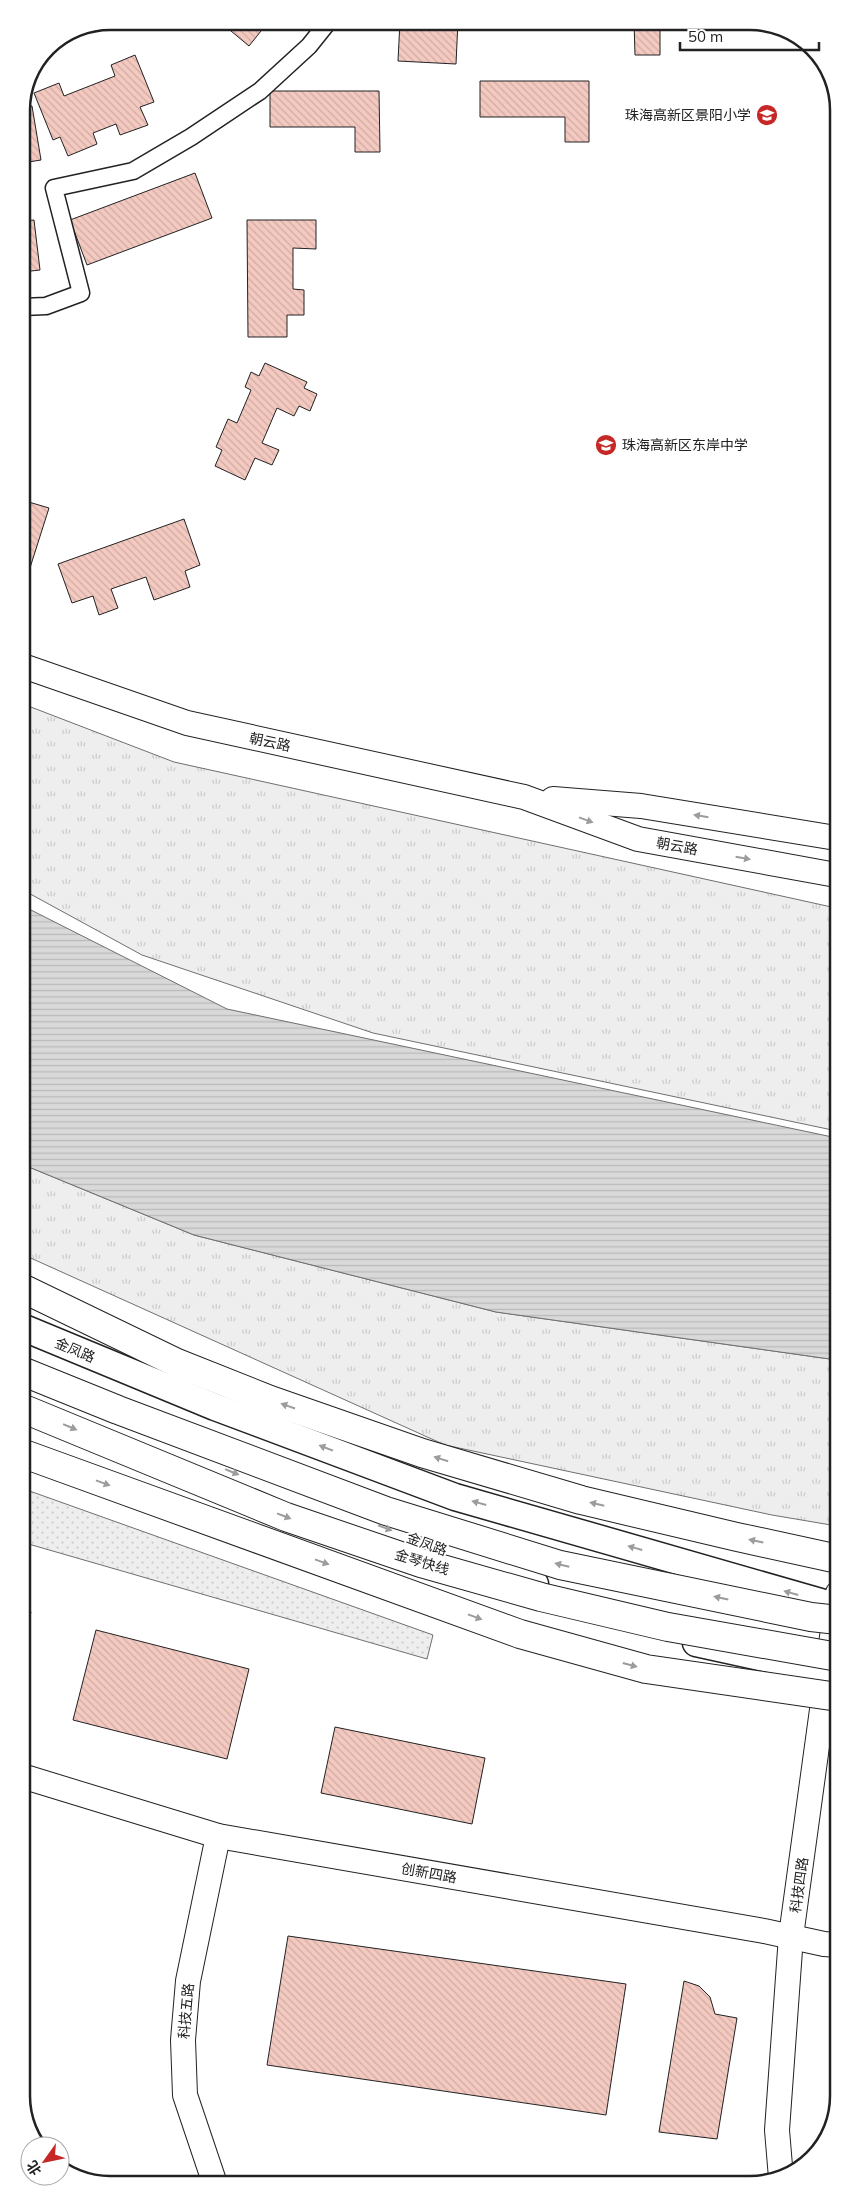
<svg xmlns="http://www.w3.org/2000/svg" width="860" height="2206" viewBox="0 0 860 2206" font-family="Mulish,'Noto Sans SC',sans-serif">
  <defs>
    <pattern id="grass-dots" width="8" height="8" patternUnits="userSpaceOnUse" patternTransform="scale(1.25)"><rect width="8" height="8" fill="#eee"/><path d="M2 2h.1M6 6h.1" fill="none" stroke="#ccc" stroke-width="1.8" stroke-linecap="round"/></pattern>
    <pattern id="park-tufts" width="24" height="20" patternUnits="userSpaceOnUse" patternTransform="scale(1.25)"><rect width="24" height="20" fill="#eee"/><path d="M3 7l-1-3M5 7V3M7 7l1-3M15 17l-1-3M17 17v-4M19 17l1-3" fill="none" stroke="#ccc"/></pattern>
    <pattern id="water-rules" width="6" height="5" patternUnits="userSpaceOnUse" patternTransform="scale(1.25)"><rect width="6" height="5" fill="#d9d9d9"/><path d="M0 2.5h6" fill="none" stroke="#bababa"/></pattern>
    <pattern id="building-back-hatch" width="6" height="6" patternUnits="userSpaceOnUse" patternTransform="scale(1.25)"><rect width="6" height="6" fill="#f3c9c0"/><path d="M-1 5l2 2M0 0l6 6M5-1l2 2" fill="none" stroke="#d0aca5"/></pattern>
  </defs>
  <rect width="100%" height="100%" fill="#fff"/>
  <polygon fill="url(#grass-dots)" stroke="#6f6f6f" points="24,1489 433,1635 427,1659 25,1543"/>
  <g fill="url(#park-tufts)" stroke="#6f6f6f">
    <polygon points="23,704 174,762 836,908 837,1131 373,1033 142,955 23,890"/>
    <polygon points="24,1165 194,1235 496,1312 837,1360 837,1526 772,1515 445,1445 24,1255"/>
  </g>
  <polygon fill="url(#water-rules)" stroke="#6f6f6f" points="23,906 227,1009 837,1138 837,1360 496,1312 194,1235 24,1165"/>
  <g fill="url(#building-back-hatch)" stroke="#222">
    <polygon points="219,21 269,21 249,46"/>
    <polygon points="400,21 458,21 456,64 398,61"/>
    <polygon points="634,21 660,21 660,55 635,55"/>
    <polygon points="135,55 154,102 140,107 148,125 120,135 116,124 93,133 97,144 68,156 60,137 53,140 34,93 59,83 64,96 115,76 111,65"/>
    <polygon points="480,81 589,81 589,142 565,142 565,117 480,117"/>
    <polygon points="270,91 379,91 380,152 355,152 355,127 270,127"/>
    <polygon points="32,106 41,160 22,163 21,108"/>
    <polygon points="195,173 212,218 87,265 70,220"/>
    <polygon points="34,220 40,270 22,272 22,221"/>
    <polygon points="247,220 316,220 316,249 293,248 293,289 304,290 304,315 287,315 287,337 248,337"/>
    <polygon points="265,363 307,382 304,388 317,394 310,411 299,406 294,416 277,408 262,443 279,450 272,465 255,458 245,480 215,466 222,450 216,447 228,419 237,423 251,390 245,387 251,372 259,376"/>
    <polygon points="22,500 49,508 29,571 22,568"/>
    <polygon points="184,519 200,565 185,571 190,587 154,600 146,577 111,589 118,608 99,615 93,596 72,603 58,564"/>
    <polygon points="25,1610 31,1612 25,1634"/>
    <polygon points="96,1630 249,1669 227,1759 73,1720"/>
    <polygon points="335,1727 485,1758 472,1824 321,1793"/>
    <polygon points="288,1936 626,1984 606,2115 267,2065"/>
    <polygon points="684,1981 699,1986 710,1997 715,2014 737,2018 717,2139 659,2132"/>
  </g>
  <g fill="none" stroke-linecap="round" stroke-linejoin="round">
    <g stroke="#222" stroke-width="19">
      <polyline id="street" points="22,307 46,306 81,293 54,188 133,171 191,137 260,91 309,46 329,21"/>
    </g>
    <g stroke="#222" stroke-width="26">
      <g id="secondary">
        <polyline points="23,666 187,723 524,797 638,839 836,875"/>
        <polyline points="553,799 641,806 836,838"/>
        <polyline points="25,1777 218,1836 764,1931 824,1944 838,1945"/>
        <polyline points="781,2178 777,2130 791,1936 838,1593"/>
        <polyline points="215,2184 185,2095 183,2040 188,1981 218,1836"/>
      </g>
    </g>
    <g stroke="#222" stroke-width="29">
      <g id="primary">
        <polyline points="24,1328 215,1407 455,1497 838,1607"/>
        <polyline points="24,1389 242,1476 535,1584"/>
        <polyline points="696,1643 838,1674"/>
      </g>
    </g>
    <g stroke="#222" stroke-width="30">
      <polyline id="highway" points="24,1289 177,1363 270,1400 422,1453 581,1500 737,1537 838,1559"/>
    </g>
    <use href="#street" stroke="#fff" stroke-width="16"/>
    <use href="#secondary" stroke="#fff" stroke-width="24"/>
    <use href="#primary" stroke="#fff" stroke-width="26"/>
    <use href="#highway" stroke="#fff" stroke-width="28"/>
    <g stroke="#222" stroke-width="30" stroke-linecap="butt">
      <g id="highway-bridge">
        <polyline points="24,1372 118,1410 386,1511 560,1565 811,1617 838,1620"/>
        <polyline points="24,1409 286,1517 421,1563 541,1597 668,1627 838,1657"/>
        <polyline points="24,1454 520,1634 646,1669 838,1697"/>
      </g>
    </g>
    <use href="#highway-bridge" stroke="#fff" stroke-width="28"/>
  </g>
  <defs><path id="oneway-solid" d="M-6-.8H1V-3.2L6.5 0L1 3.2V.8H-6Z" transform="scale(1.25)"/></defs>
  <g fill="#9c9c9c">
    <use href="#oneway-solid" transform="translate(701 816) rotate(-171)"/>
    <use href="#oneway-solid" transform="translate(586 820) rotate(20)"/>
    <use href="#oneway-solid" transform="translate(743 858) rotate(10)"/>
    <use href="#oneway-solid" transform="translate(288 1406) rotate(-161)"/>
    <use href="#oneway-solid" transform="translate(70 1427) rotate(23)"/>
    <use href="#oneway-solid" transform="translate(326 1448) rotate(-159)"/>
    <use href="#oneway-solid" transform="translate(441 1459) rotate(-163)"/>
    <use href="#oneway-solid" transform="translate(232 1472) rotate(22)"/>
    <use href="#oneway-solid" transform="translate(103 1483) rotate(20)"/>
    <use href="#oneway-solid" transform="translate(479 1503) rotate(-164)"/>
    <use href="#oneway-solid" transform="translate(597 1504) rotate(-167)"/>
    <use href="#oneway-solid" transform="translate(284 1516) rotate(21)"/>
    <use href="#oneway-solid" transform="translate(385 1528) rotate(20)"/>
    <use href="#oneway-solid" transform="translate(756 1541) rotate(-168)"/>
    <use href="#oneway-solid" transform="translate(635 1548) rotate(-164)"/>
    <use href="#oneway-solid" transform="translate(322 1562) rotate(20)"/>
    <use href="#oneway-solid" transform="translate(562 1565) rotate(-166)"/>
    <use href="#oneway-solid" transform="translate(791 1593) rotate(-164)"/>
    <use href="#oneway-solid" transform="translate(721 1598) rotate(-168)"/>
    <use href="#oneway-solid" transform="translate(475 1617) rotate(20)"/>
    <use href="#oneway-solid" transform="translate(630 1665) rotate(15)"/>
  </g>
  <defs>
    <g id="school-disc" transform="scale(1.125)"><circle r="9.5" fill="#c62828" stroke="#fff"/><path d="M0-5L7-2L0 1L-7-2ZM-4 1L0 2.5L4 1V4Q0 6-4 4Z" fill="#fff"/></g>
  </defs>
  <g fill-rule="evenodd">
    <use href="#school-disc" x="767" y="115"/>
    <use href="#school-disc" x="606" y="445"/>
  </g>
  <g text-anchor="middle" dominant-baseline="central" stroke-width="4" stroke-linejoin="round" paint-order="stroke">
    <g font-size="14" fill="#222" stroke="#fff" text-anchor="end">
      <text x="751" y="115">珠海高新区景阳小学</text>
      <text x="622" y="445" text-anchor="start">珠海高新区东岸中学</text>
    </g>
    <g font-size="14" fill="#222" stroke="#fff">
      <text transform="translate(270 742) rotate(12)">朝云路</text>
      <text transform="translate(677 846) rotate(10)">朝云路</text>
      <text transform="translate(75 1350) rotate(23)">金凤路</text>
      <text transform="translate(427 1544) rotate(20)">金凤路</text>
      <text transform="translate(422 1562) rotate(17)">金琴快线</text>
      <text transform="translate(429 1873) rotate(10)">创新四路</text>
      <text transform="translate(799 1885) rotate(-82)">科技四路</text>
      <text transform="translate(186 2011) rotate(-85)">科技五路</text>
    </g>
  </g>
  <path d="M0 0H860V2206H0ZM110 30H750A80 80 0 0 1 830 110V2096A80 80 0 0 1 750 2176H110A80 80 0 0 1 30 2096V110A80 80 0 0 1 110 30Z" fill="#fff" fill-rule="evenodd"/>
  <path fill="none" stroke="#222" stroke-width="2.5" d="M110 30H750A80 80 0 0 1 830 110V2096A80 80 0 0 1 750 2176H110A80 80 0 0 1 30 2096V110A80 80 0 0 1 110 30Z"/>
  <g transform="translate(45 2161) rotate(237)"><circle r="24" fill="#ffffff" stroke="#a7a7a7"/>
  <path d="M0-4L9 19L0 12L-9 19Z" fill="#c62828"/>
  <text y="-8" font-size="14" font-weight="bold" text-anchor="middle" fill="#222222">北</text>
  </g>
  <path d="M680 42v8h139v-8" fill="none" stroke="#222222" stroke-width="2.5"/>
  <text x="688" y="42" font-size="15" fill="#222222" stroke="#ffffff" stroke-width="4" paint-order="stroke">50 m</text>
</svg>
